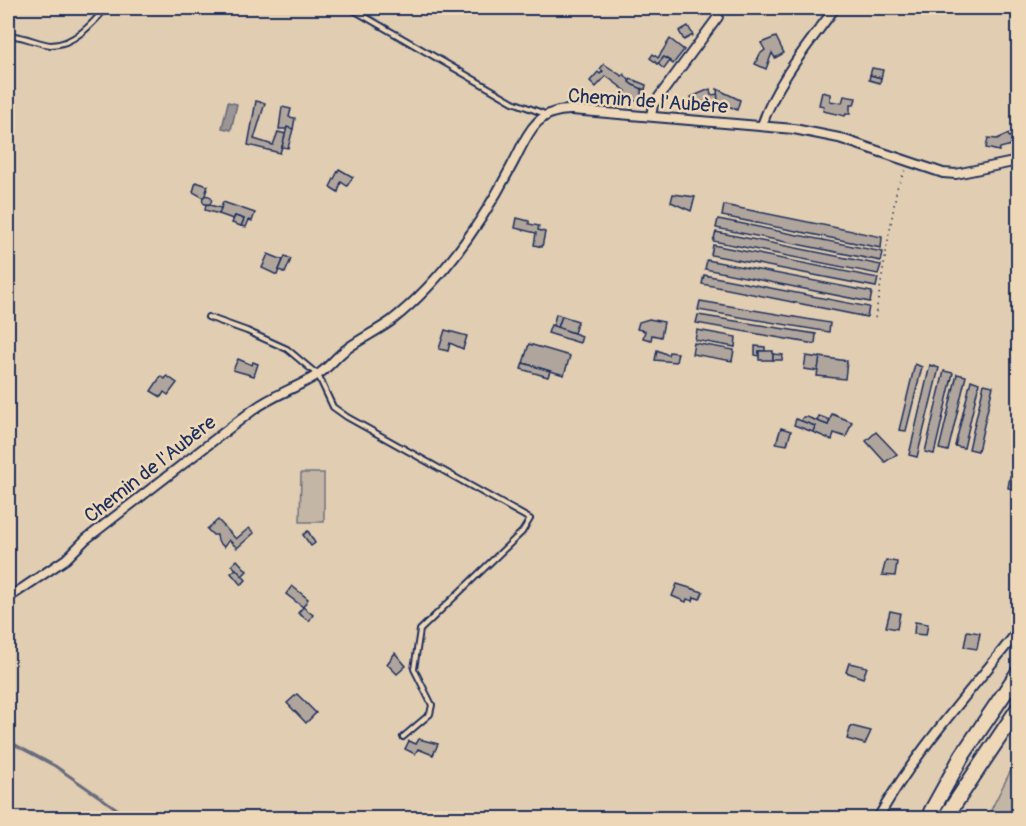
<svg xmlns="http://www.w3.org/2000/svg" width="1026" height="826" viewBox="0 0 1026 826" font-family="Pangolin,sans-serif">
  <rect width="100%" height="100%" fill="#e1cdb1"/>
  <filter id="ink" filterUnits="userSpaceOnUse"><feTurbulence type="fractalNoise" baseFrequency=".0167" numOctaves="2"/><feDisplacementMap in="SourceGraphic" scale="12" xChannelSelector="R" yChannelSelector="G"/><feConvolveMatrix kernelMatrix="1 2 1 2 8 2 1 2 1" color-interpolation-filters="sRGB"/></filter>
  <g filter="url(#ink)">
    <g fill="#c4b6a4" stroke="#707281" stroke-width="1.5">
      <polygon points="301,473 324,473 324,522 300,522"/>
      <polygon points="1018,756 1018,818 987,818"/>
    </g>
    <polygon fill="#9b9593" stroke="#686c7e" stroke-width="1.5" points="228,102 237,104 231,130 222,128"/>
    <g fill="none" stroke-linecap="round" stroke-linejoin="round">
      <polyline stroke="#686c7e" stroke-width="3" points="8,741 55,766 130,818"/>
    </g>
    <g fill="#b0a59c" stroke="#1b2f5e" stroke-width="1.5">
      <polygon points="688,26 693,35 684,40 679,31"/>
      <polygon points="776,37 784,53 775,58 772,53 766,69 755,64 760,54 765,50 761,43"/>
      <polygon points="670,39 684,50 673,64 664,57 658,64 650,58 653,54 658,58"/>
      <polygon points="664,57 670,61 664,69 658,64"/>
      <polygon points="604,64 622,76 624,74 633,85 642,87 640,101 623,100 626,91 606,76 596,87 590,81 598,72 600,74 603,71 600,69"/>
      <polygon points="872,68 883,70 881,78 870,75"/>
      <polygon points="870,75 881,78 880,83 869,80"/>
      <polygon points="631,79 646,85 645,90 633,85 629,82"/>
      <polygon points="710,89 711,95 718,94 718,101 704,102 705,107 693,109 691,97"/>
      <polygon points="717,89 740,100 737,110 718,101"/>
      <polygon points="822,92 830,94 830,101 842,103 844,96 856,98 854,105 850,105 850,114 846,114 845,116 823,111 824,106 819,105"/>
      <polygon points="256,101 265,103 254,139 273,145 278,132 286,134 280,153 248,145"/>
      <polygon points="282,107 291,109 289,117 295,118 293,129 279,129"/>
      <polygon points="287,127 293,129 288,148 282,147"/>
      <polygon points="1008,134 1009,137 1013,136 1015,144 1000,148 999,151 986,148 988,138 997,139"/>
      <polygon points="339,169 353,177 347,186 341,182 338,192 330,187"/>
      <polygon points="196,182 208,186 204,198 193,192"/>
      <polygon points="673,194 695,197 691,211 671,202"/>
      <circle cx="207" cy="200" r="4.5"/>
      <polygon points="223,202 255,213 252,221 249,220 246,227 241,226 244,219 235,216 233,219 219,214"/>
      <polygon points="206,204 221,208 219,214 205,210"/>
      <polygon points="724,205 882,237 881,248 722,216"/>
      <polygon points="235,216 244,219 241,226 232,223"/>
      <polygon points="517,218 529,221 529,224 539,226 538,230 545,232 542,247 534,245 536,233 515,228"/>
      <polygon points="718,219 883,252 881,261 716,228"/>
      <polygon points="716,232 881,265 878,274 713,241"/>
      <polygon points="713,245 878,278 876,287 711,255"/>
      <polygon points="268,254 283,260 277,275 262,268"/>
      <polygon points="285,256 291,259 285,273 279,270"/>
      <polygon points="707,260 872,292 870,302 705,269"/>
      <polygon points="704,275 869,307 867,317 702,284"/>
      <polygon points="700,301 830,323 829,332 698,310"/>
      <polygon points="556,314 562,316 558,328 553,326"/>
      <polygon points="698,315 816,334 815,344 696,323"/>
      <polygon points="562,316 578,321 574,333 558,328"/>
      <polygon points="649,319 664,322 661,337 652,335 651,340 643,338 645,331 637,329 639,322"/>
      <polygon points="551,325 582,336 580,343 548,333"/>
      <polygon points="445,330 467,336 463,349 450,343 448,351 439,349"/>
      <polygon points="697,330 736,337 735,347 695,340"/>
      <polygon points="694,343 734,350 732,361 692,354"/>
      <polygon points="529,344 570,356 564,375 523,363"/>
      <polygon points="755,346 765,347 765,351 759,351 759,356 755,355"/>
      <polygon points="657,350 668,355 669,352 678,353 676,362 655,360"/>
      <rect x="759" y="351" width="14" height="9"/>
      <polygon points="773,354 783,355 782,360 773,360"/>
      <polygon points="806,356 820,358 818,371 804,369"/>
      <polygon points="820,357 847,361 845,379 817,376"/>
      <polygon points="238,359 252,365 253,362 258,364 254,376 233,370"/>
      <polygon points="523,363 550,371 548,377 521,369"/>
      <polygon points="915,364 922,367 906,431 899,430"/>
      <polygon points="930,365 939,368 917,457 909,455"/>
      <polygon points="944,371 953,373 934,454 925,452"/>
      <polygon points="957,374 966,376 948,451 939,449"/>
      <polygon points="161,376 165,379 167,376 177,383 168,395 164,392 161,397 151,391"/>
      <polygon points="971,380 979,383 964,448 955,446"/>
      <polygon points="984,384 993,386 978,451 969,449"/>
      <polygon points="832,414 852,422 846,437 834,433 832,440 813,432 815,426 801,421 803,417 807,417 828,425"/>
      <polygon points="819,416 830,420 828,425 817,421"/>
      <polygon points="796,419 815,426 813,432 794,425"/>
      <polygon points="781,428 791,431 787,445 776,443"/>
      <polygon points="876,432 897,454 885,462 866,441"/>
      <polygon points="1013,460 1018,461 1018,473 1011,472"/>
      <polygon points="1010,476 1018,478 1018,490 1008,488"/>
      <polygon points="218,520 236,539 249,528 254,533 237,548 229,540 224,547 218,541 217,535 213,535 207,529"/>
      <polygon points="308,531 315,543 311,546 303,535"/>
      <polygon points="237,560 247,571 242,576 232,565"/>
      <polygon points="886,560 897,562 895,576 882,575"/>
      <polygon points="236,569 246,580 241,585 231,573"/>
      <polygon points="677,584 703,592 700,599 694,597 693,601 687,599 686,602 672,596"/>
      <polygon points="292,586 308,599 303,607 286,594"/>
      <polygon points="303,607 313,615 309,621 298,613"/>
      <polygon points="890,611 900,613 897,629 886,627"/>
      <polygon points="915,622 928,624 926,635 914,634"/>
      <polygon points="967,631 980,633 977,649 964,647"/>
      <polygon points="395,653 406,666 397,674 387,664"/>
      <polygon points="849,663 867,667 863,678 846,672"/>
      <polygon points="297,694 316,713 306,723 287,703"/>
      <polygon points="851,726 871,731 865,744 847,739"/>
      <polygon points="419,739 438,744 433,755 418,749 415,754 405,749 409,741 416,744"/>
    </g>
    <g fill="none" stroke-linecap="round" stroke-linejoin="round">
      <g stroke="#1b2f5e" stroke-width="8">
        <g id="service">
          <polyline points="350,8 513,102 545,114"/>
          <path d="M 8,41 L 14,36 C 26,37 39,44 51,45 C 74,45 93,23 106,8"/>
          <polyline points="8,60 10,94 8,105"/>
          <polyline points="208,317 247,331 287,349 318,375 333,407 347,417 530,519 522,532 420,630 414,669 432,705 430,714 403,737"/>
        </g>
      </g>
      <g stroke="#1b2f5e" stroke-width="12">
        <g id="minor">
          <polyline points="651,116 653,105 718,17"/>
          <path d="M 762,125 C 777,81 808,45 835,8"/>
          <path d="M 8,598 L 66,559 L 86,539 L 253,410 C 273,395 297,388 317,375 C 329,368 337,355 348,348 C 362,338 377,331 391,321 C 442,281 481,224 511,167 C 527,138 533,109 572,110 L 794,129 L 839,138 L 943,173 L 956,174 L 1018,161"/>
          <path d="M 878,818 C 916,750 970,692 1018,631"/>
        </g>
      </g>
      <g stroke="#1b2f5e" stroke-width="18">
        <g id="motorway">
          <polyline points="931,812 962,756 1018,673"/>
          <polyline points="945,818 1018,709"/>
        </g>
      </g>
      <polyline stroke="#1b2f5e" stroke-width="1.5" stroke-dasharray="1.5 4.5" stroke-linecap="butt" points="875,318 897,188 905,170"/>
      <use href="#service" stroke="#eed7b6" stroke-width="4"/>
      <use href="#minor" stroke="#eed7b6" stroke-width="8"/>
      <use href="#motorway" stroke="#eed7b6" stroke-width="14"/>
    </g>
  </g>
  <g text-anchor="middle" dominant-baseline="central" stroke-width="5" stroke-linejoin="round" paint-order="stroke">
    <g font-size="20" fill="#1b2f5e" stroke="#eed7b6">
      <text transform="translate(648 101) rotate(4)">Chemin de l'Aubère</text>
      <text transform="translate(150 469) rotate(-38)">Chemin de l'Aubère</text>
    </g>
  </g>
  <rect width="1026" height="826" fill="none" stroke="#eed7b6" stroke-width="30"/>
  <rect x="15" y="15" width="996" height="796" fill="none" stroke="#1b2f5e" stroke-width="2" filter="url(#ink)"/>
</svg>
